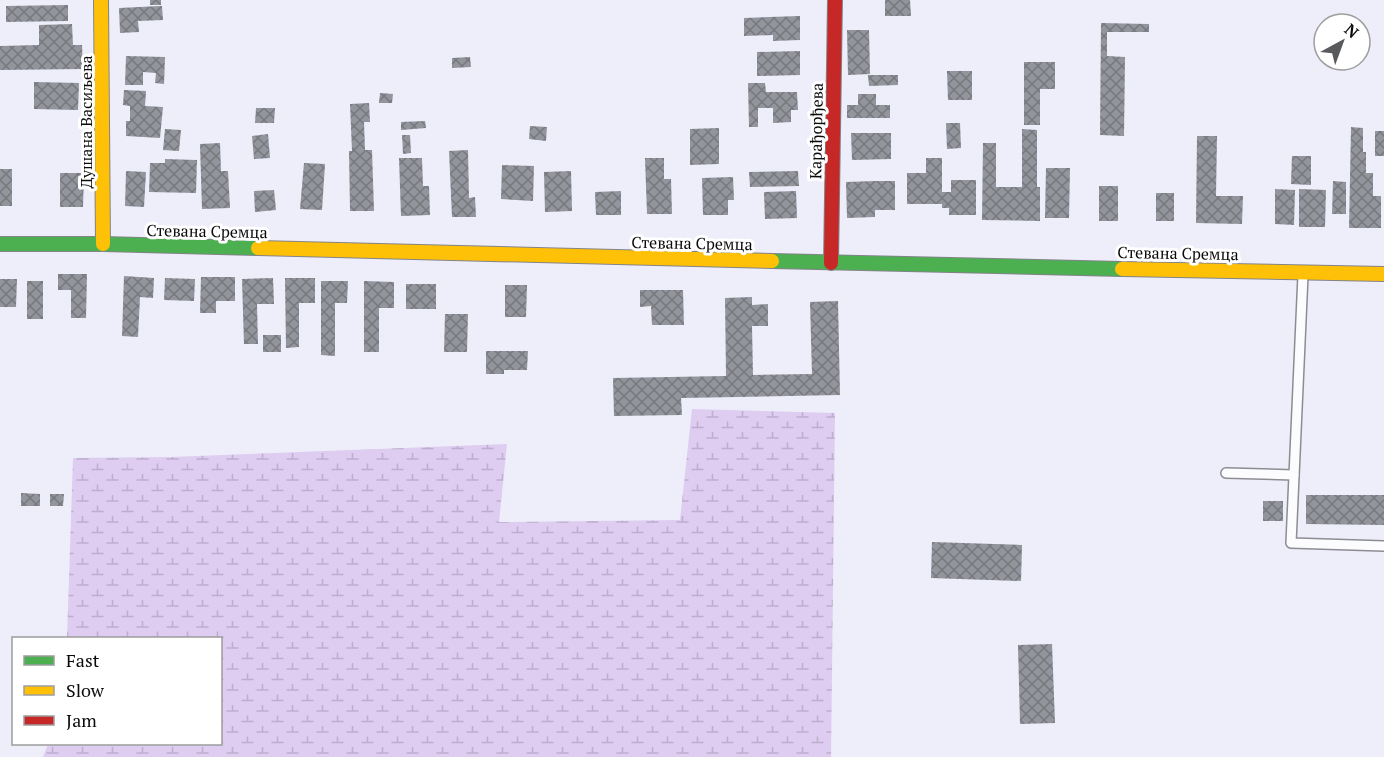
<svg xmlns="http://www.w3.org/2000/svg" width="1384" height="757" viewBox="0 0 1384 757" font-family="'PT Serif',serif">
  <defs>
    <pattern id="wetland-marsh" width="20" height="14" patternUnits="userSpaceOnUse" patternTransform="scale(1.5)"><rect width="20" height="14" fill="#dfccf1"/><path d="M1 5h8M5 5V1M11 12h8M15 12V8" fill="none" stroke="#beaecd"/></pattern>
    <pattern id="building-cross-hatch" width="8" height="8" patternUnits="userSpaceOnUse" patternTransform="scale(1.5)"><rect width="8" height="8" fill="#93959c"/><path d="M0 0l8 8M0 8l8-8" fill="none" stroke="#76787d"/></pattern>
  </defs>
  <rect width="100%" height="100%" fill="#edeefa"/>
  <polygon fill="url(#wetland-marsh)" points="692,409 835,413 831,757 43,757 48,744 220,744 220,638 67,638 73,458 171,457 507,444 499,522 680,520"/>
  <g fill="url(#building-cross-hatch)">
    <rect x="150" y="0" width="11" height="5"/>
    <polygon points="885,0 910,0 911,16 885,16"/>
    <polygon points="68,5 68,21 6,22 6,6"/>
    <polygon points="160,6 162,6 163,20 138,21 139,32 120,33 119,8"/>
    <polygon points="800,16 800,40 773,41 773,35 744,36 744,18"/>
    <polygon points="1101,23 1149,24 1149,32 1107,32 1107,56 1125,57 1124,136 1100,135"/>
    <polygon points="72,24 73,45 82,45 83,69 0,70 0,46 39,45 39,25"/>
    <polygon points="847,30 869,30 870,74 848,75"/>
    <polygon points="800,51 800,75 757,76 757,52"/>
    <polygon points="126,56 165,57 164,84 155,83 156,73 143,72 143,85 125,85"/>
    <polygon points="470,57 471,67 452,68 452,58"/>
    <polygon points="1024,62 1055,62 1055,89 1040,89 1040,125 1024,125"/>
    <polygon points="947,71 972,71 972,100 948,100"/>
    <polygon points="868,75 898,75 898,85 869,86"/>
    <polygon points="34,82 79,83 78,110 34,109"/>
    <polygon points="748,83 765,83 766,92 797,92 798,110 791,110 791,122 773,123 773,108 758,108 758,127 749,127"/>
    <polygon points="124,90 146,91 145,106 163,107 160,138 126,136 126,121 130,121 130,106 123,105"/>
    <polygon points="380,93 393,94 392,103 379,103"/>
    <polygon points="858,94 876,94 876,105 890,105 890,118 847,118 847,105 858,105"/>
    <polygon points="369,103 370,122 364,122 365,150 372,150 374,211 350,211 349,151 352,151 350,104"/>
    <polygon points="256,108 275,108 274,123 255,123"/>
    <polygon points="425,121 426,128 401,130 401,122"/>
    <polygon points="946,123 960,123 961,148 947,149"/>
    <polygon points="530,126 547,127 546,141 529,139"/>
    <polygon points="1351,127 1363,128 1363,152 1366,152 1366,173 1373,173 1373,196 1381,196 1381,228 1349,228"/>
    <polygon points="719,128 719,164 690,165 690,129"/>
    <polygon points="165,129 181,130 179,151 163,150"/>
    <polygon points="1022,129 1037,130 1037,187 1040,187 1040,221 982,220 983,143 996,143 996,187 1022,187"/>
    <rect x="1375" y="131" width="9" height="25"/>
    <polygon points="851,133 891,133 891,159 852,160"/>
    <polygon points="268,134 270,158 254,159 252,136"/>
    <polygon points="402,135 410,135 411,153 403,154"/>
    <polygon points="1197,136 1217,136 1216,196 1243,196 1242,224 1196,223"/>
    <polygon points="220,143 221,171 228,171 230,208 202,209 200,144"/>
    <polygon points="468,150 469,198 475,197 476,217 452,217 449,151"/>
    <polygon points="1292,156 1311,156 1311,185 1291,184"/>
    <polygon points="399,158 422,158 423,186 429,186 430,215 401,216"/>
    <polygon points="645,158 664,158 664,179 671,179 672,214 647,214"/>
    <polygon points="926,158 942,158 942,192 951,192 951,180 976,180 976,215 949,215 949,208 942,208 942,204 907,204 907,173 926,173"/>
    <polygon points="165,159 197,160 196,193 149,192 150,163 165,163"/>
    <polygon points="304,163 325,164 322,210 300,209"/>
    <polygon points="502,165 534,166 533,201 501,199"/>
    <polygon points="1046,168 1070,168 1069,218 1045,218"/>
    <rect x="0" y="169" width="12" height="37"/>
    <polygon points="126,171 146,172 144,207 125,206"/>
    <polygon points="571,171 572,211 545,212 544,172"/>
    <polygon points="798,171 799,186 750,187 749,172"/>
    <polygon points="60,173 84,173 83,207 60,207"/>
    <polygon points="733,177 734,200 728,200 728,215 703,215 702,178"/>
    <polygon points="875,181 895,181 895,210 875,210 875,217 847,218 846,182"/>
    <polygon points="1333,181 1346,182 1346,214 1332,214"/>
    <rect x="1099" y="186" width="19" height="35"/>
    <polygon points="1275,189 1295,190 1294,225 1275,224"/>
    <polygon points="1299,189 1326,190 1325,227 1299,227"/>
    <polygon points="274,190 276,210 255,212 254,191"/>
    <polygon points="621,191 621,215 596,215 595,192"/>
    <polygon points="796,191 797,218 765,219 764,192"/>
    <rect x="1156" y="193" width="18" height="28"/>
    <polygon points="58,274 87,274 86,318 71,318 71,290 58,290"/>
    <polygon points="124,276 154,278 153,298 140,297 138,337 122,336"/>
    <polygon points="201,277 235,277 235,301 216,301 216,313 200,313"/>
    <polygon points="165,278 195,279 194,301 164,300"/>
    <polygon points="273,278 274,304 257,304 258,344 244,344 242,279"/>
    <polygon points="285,278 315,278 315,303 299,303 299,347 286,348"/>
    <polygon points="0,279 17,279 16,307 0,307"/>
    <rect x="27" y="281" width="16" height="38"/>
    <polygon points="321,281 348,281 347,303 335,303 335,356 321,355"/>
    <polygon points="364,281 394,282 394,308 379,308 379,352 364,352"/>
    <rect x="406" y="284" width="30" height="25"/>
    <polygon points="505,285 527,285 526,317 505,317"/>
    <polygon points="640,290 683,290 684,325 652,325 651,306 640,307"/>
    <polygon points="752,297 752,305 768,304 768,326 752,326 753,375 812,374 810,302 838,301 840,395 681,398 682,415 614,416 613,378 726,376 725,298"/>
    <polygon points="445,314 468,314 467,352 444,352"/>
    <rect x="263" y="335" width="18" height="17"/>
    <polygon points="486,351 528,351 527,370 504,370 504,374 486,374"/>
    <polygon points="21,493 40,494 40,506 21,506"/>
    <polygon points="50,494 64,494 63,506 50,506"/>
    <polygon points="1306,495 1384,495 1384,525 1306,524"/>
    <rect x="1263" y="501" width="20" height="20"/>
    <polygon points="932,542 1022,545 1021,581 931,578"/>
    <polygon points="1052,644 1055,723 1020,724 1018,645"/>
  </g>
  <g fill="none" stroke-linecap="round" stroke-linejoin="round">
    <g stroke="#8c8d92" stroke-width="12">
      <g id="lane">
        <polyline points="1303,275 1291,543 1384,546"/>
        <polyline points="1226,473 1294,475"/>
      </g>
    </g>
    <g stroke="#838389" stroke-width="16">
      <g id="fast">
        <polyline points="0,244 103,244 258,248"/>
        <polyline points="772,261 1122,269"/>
      </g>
    </g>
    <g stroke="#838389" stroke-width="16">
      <g id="slow">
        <polyline points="101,0 103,244"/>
        <polyline points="258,248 772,261"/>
        <polyline points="1122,269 1384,274"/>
      </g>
    </g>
    <g stroke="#838389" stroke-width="16">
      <polyline id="jam" points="831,263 835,0"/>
    </g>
    <use href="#lane" stroke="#fcfcfe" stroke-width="9"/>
    <use href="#fast" stroke="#4caf50" stroke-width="14"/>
    <use href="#slow" stroke="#ffc107" stroke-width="14"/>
    <use href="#jam" stroke="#c62828" stroke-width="14"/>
  </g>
  <g text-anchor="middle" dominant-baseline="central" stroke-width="6" stroke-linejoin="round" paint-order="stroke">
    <g font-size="16" fill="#0a0a0a" stroke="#fff">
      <text transform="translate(86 122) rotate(-90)">Душана Васиљева</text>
      <text transform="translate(816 131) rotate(-89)">Карађорђева</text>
      <text transform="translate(207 231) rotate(1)">Стевана Сремца</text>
      <text transform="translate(692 243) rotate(1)">Стевана Сремца</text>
      <text transform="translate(1178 253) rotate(1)">Стевана Сремца</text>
    </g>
  </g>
  <rect x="12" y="637" width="210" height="108" fill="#ffffff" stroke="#9d9d9d" stroke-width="1.5"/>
  <rect x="24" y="656" width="30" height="9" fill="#4caf50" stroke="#9d9d9d" stroke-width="1.5"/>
  <text x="66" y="667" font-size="18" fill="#0a0a0a">Fast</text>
  <rect x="24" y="686" width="30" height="9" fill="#ffc107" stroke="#9d9d9d" stroke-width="1.5"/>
  <text x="66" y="697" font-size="18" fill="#0a0a0a">Slow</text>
  <rect x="24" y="716" width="30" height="9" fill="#c62828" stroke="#9d9d9d" stroke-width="1.5"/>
  <text x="66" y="727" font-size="18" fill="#0a0a0a">Jam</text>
  <g transform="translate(1342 42) rotate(41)"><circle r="28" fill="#ffffff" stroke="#9d9d9d" stroke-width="1.5"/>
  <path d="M0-4.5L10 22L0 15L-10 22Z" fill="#595a5e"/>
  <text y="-9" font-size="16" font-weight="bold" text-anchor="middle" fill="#0a0a0a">N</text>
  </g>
</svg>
